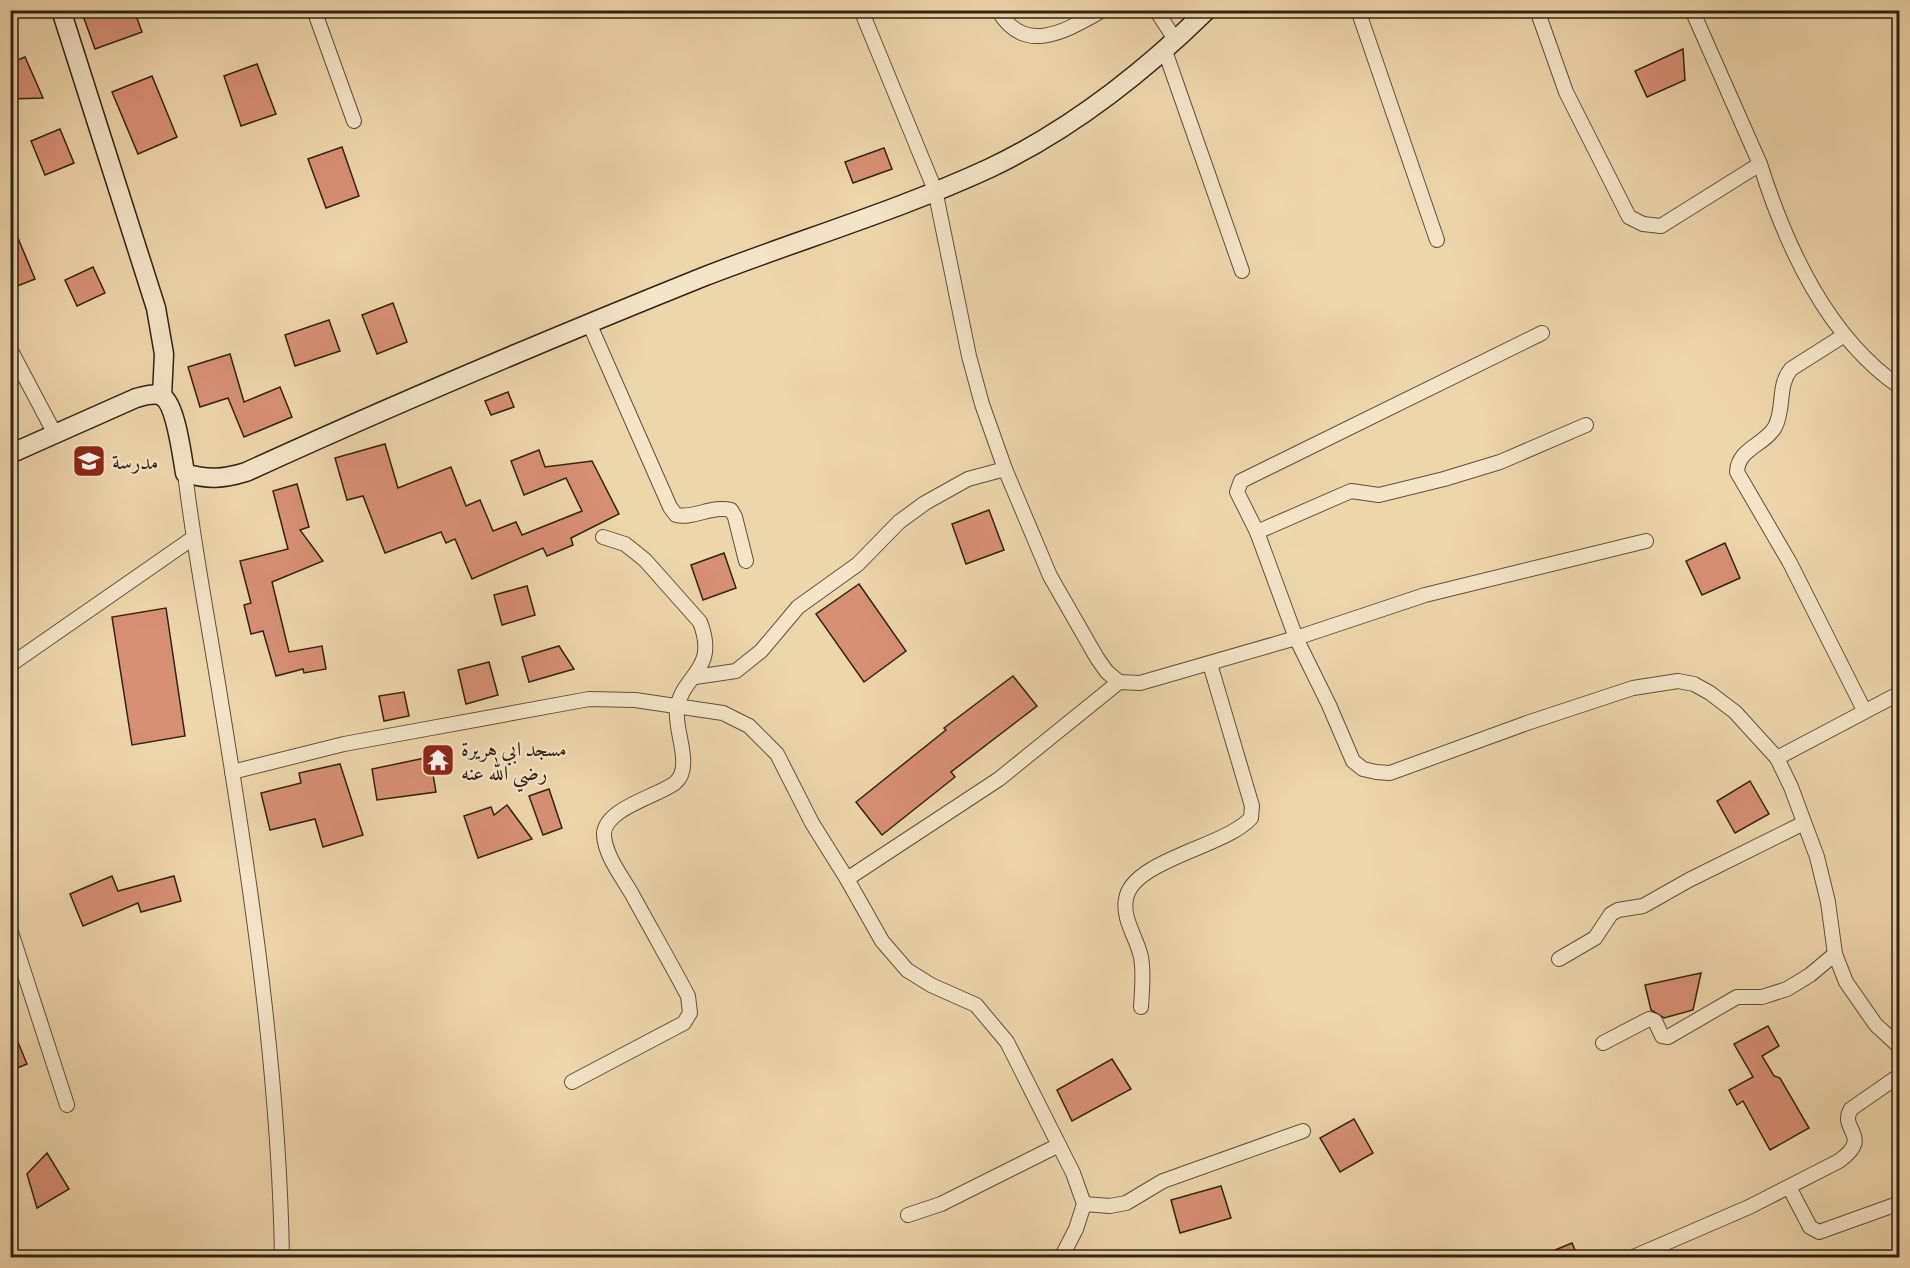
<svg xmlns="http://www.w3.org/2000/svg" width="1910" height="1268" viewBox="0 0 1910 1268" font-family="'EB Garamond',Amiri,serif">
  <rect width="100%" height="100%" fill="#eed6ab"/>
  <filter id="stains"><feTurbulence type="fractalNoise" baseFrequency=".00333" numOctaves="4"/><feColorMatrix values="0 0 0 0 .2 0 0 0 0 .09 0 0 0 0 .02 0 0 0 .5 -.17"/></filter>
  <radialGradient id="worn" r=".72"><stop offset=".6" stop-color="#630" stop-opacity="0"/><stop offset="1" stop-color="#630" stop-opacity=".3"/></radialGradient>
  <g fill="#d89074" stroke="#312214" stroke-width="1.5">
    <polygon points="81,10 134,10 142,32 95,49"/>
    <polygon points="1683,49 1685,80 1647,97 1635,71"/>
    <polygon points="25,57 43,98 10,99 10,63"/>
    <polygon points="257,64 276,114 241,126 224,76"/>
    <polygon points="152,76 177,137 138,154 112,92"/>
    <polygon points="60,129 74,163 45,175 31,141"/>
    <polygon points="342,147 359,196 326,208 308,159"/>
    <polygon points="884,148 892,169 853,183 845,162"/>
    <polygon points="10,219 35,279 10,289"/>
    <polygon points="93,267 105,293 77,306 65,280"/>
    <polygon points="393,303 407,342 377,354 362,315"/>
    <polygon points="329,320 340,351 295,366 285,335"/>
    <polygon points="230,354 244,402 280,387 292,417 244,437 228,398 200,407 188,367"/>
    <polygon points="508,392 514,407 491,415 485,401"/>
    <polygon points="385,444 398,488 451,467 466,506 480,500 493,531 516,522 522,535 582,511 566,478 524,495 511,461 539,450 545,467 592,461 619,514 571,538 573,545 547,556 543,548 472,579 455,539 446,543 441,532 385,553 363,496 347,500 335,458"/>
    <polygon points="297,484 309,527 300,530 323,561 272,582 289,652 322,646 326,669 304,673 303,669 276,676 263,631 251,634 244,605 251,603 240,561 288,549 273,491"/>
    <polygon points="989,510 1004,550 966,564 952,524"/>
    <polygon points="1725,543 1740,578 1702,595 1686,561"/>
    <polygon points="724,553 736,588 703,600 691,565"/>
    <polygon points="859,584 906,651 864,682 816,614"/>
    <polygon points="527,586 535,615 502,625 494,595"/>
    <polygon points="166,608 185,736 132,745 112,617"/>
    <polygon points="559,646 574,669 529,682 522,657"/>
    <polygon points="489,662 498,695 466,704 458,670"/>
    <polygon points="1013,676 1037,706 951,772 955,777 882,835 856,802 946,730 944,728"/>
    <polygon points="404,692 409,716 384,721 379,696"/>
    <polygon points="430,757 436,792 377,800 372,769"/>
    <polygon points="340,764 363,835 323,847 315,819 270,830 261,793 301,783 299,773"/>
    <polygon points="1750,781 1769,814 1735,833 1717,801"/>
    <polygon points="549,789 562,828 543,835 529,796"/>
    <polygon points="507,805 532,839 478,858 464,816 491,807 494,815"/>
    <polygon points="112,876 118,891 174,876 181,901 141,912 138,903 83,926 70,894"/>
    <polygon points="1701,973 1693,1010 1664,1018 1651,1010 1645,985"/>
    <polygon points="10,1023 27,1064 10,1071"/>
    <polygon points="1768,1026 1779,1046 1762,1056 1774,1076 1780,1078 1809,1128 1770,1150 1743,1101 1737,1105 1729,1090 1753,1077 1734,1044"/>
    <polygon points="1112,1059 1131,1089 1072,1121 1057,1090"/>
    <polygon points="1354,1119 1373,1153 1340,1172 1320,1138"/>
    <polygon points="47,1153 69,1189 37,1208 27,1174"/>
    <polygon points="1221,1186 1231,1218 1180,1233 1171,1200"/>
    <polygon points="1572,1243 1578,1257 1538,1257"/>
  </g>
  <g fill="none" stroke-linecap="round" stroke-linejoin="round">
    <g stroke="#604f3a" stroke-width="16">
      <g id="street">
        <polyline points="314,10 354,121"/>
        <polyline points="861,10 935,190 969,356 982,404 1005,469 1050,576 1097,658 1107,672 1119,682 999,779 847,879 882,941 907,970 931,985 976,1005 1007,1042 1073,1173 1084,1204 1076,1229 1061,1258"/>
        <path d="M 998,10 C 1025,57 1067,30 1103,10"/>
        <polyline points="1156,10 1176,41"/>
        <polyline points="1358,10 1437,240"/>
        <polyline points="1537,10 1566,92 1629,217 1643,224 1661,226 1760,164 1692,10"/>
        <polyline points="1165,51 1242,271"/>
        <path d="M 1760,164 C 1786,246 1827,337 1900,387"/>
        <path d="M 589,323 L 670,507 L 676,515 C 694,519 712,505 731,510 L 735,517 L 746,561"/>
        <polyline points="1542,333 1241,481 1237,492 1257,532 1296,638 1425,595 1646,541"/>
        <path d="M 1843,336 L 1791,369 C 1777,386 1785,408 1775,427 C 1765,445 1738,448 1737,472 L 1790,563 L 1864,710"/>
        <polyline points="10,349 55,434"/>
        <path d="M 185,473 C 194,550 209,625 221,702 C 251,886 279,1071 282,1258"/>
        <polyline points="1257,532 1351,491 1379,495 1444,479 1500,462 1586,425"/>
        <polyline points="10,665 193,538"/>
        <polyline points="695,677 736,671 761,651 798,607 858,564 899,522 925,503 968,479 1005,469"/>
        <polyline points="1119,682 1140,683 1296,638 1329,705 1353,761 1363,769 1376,772 1390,773 1527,723 1633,688 1678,681 1694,684 1710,693 1735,712 1777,758 1791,787 1817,857 1828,902 1835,954 1846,982 1876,1025 1900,1047"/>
        <polyline points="1777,758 1900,693"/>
        <polyline points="232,772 344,744 589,699 635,700 723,713 749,726 777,754 812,823 847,879"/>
        <polyline points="10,929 67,1105"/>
        <polyline points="1559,959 1595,938 1611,914 1618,910 1643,906 1689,880 1804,823"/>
        <path d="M 1141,1007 C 1142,990 1144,974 1141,957 C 1137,938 1122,919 1126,899 C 1132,860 1225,847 1251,818 L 1252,806 L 1210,664"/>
        <polyline points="1603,1043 1649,1019 1655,1021 1662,1036 1668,1037 1737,997 1762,997 1787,989 1810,975 1835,954"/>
        <path d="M 572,1082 L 684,1023 L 690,1013 L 688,996 C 670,962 651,929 633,896 C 623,878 605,856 604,835 C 603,809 658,796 675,783 C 694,767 674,731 677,709 C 682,674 719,671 700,622 L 645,560 L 625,544 L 603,537"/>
        <polyline points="1789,1187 1810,1227 1819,1232 1900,1203"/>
        <polyline points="1084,1204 1110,1206 1126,1203 1163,1181 1303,1131"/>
        <polyline points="908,1215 941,1204 1059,1145"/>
        <path d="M 1631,1258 L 1749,1207 L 1839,1161 C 1874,1136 1838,1130 1851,1109 L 1900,1075"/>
      </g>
    </g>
    <g stroke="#312214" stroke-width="21">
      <g id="secondary">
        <polyline points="61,10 156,308 164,354 162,396"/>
        <path d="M 10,454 L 136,398 C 144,396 156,392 163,397 C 176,406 182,456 185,473 C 208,480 223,479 246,472 C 397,403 549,339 703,277 C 798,240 897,211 990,168 C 1072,129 1143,73 1207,10"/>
      </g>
    </g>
    <use href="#street" stroke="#f4e4c8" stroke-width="14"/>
    <use href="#secondary" stroke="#f4e4c8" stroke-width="18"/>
  </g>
  <defs>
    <g id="school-square" transform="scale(1.725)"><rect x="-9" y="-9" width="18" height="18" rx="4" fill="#8f2418" stroke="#f4e4c8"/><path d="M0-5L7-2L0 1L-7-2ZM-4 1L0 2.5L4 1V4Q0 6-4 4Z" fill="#fff"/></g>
    <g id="temple-square" transform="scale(1.725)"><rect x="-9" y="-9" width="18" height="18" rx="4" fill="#8f2418" stroke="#f4e4c8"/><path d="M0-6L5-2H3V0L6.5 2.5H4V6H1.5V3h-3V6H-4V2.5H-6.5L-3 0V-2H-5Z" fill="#fff"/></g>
  </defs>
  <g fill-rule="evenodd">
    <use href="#school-square" x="89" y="461"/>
    <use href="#temple-square" x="438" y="760"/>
  </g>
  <g text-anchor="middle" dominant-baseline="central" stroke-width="4.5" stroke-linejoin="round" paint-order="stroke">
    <g font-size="21" fill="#312214" stroke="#f4e4c8" text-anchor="start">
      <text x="112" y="461">مدرسة</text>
      <text x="461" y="748">مسجد ابي هريرة<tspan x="461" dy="24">رضي الله عنه</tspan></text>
    </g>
  </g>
  <rect width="1910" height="1268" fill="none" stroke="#eed6ab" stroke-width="36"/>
  <rect x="12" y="12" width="1886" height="1244" fill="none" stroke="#312214" stroke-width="3"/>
  <rect x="18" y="18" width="1874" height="1232" fill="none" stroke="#312214" stroke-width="1.5"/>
  <rect width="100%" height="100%" filter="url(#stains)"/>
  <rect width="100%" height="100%" fill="url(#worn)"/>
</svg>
